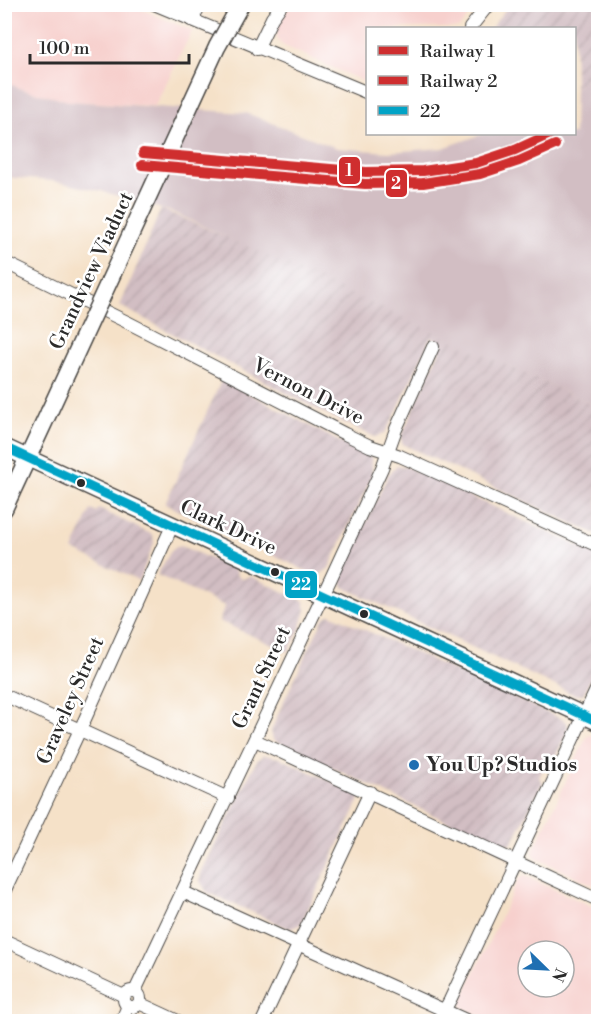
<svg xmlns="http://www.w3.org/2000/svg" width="603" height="1026" viewBox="0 0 603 1026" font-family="'Libre Bodoni',serif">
  <defs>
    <pattern id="industrial-furrows" width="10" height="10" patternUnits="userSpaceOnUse" patternTransform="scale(1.5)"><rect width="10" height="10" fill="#d2bec3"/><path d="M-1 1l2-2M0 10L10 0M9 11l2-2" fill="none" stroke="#b4a3a8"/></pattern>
  </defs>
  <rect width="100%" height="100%" fill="#fff"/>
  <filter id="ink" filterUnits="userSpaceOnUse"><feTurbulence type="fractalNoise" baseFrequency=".0167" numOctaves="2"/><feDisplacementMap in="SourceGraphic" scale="12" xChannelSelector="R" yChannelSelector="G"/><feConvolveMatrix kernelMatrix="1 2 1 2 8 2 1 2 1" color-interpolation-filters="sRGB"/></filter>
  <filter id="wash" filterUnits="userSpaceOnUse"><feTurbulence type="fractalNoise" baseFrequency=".008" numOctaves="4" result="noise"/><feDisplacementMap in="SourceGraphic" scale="24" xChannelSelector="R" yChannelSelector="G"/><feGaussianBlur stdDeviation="1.35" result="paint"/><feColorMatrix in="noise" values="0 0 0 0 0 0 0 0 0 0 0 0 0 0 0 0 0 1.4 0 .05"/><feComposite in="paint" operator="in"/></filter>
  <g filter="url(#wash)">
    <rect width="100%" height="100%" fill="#f5e1c8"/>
    <g fill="#f7d0cd" fill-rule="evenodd">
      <polygon points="5,5 131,5 192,31 155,106 68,101 21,89 5,81"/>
      <polygon points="290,5 290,4 477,5 459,28 368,28 367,83 282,45 277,38 277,26"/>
      <polygon points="589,735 598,737 598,887 536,858 533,852 585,740"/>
      <path d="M 524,876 L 598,909 L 598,1021 L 491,1021 L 462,1007 L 461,1001 L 518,880 ZM 528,951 L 564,951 L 564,987 L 528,987 Z"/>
    </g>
    <g fill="url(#industrial-furrows)">
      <polygon points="510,4 598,5 598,70 575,88 574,28 491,28"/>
      <polygon points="161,209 262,252 598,407 598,535 402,444 401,437 443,343 431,337 393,419 384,434 375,437 330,416 120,306"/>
      <polygon points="222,379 342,443 369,454 372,458 372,476 329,568 320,575 315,575 165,504"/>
      <polygon points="397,465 407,467 598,555 598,664 583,694 575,695 343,587 341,580 343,571 388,475"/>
      <polygon points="99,509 153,535 154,543 139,581 73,550 91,510 96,512"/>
      <polygon points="182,546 235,570 237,576 243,579 250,576 304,601 306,610 300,629 288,652 219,621 225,606 157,575 171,551 176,547"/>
      <polygon points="330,614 562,719 567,723 568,730 550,768 543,769 539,777 543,782 511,845 493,843 273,740 271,731 282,705 323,619"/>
      <polygon points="265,755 280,758 359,794 361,797 301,924 290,929 207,892 200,881 201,873 257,760 262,756"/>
    </g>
    <polygon fill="#d2bec3" points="598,70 598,407 172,212 101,191 53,181 5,177 4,81 21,89 68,101 246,113 337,148 388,152 443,148 483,134 574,134 575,88"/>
  </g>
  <g filter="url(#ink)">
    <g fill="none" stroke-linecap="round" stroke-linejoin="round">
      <g stroke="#494643" stroke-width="14">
        <g id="street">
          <polyline points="154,4 368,93"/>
          <polyline points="191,20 201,4"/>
          <polyline points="470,28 489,4"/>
          <polyline points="257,49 272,18 282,4"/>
          <polyline points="4,262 129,323 345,434 370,446 400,456 598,546"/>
          <polyline points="4,695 228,798"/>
          <polyline points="255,740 598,900"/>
          <polyline points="4,892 85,719 172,526"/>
          <polyline points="183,892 470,1022"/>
          <polyline points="4,940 124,996"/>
          <circle cx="132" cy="999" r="8"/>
          <polyline points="135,991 331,578 382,468 396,429 433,347"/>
          <polyline points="139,1003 180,1022"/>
          <polyline points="121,1022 128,1006"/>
          <polyline points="262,1022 370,792"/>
          <polyline points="438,1022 450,1000 598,686"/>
        </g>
      </g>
      <g stroke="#494643" stroke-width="19">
        <g id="secondary">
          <polyline points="4,447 598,722"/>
          <polyline points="4,509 49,412"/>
        </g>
      </g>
      <use href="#street" stroke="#fff" stroke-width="12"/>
      <use href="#secondary" stroke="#fff" stroke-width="16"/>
      <polyline stroke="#2b2b2b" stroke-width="3" points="4,122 5,122"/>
      <g stroke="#494643" stroke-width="19" stroke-linecap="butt">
        <polyline id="secondary-bridge" points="49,412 217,47 241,4"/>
      </g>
      <use href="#secondary-bridge" stroke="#fff" stroke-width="16"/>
      <g stroke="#fff" stroke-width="14">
        <polyline id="bus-1" points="4,447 598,722"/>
      </g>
      <use href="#bus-1" stroke="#02a3c6" stroke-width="9"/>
      <g stroke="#fff" stroke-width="15">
        <polyline id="rail-1" points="143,153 366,172 423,171 476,163 515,150 550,134"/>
      </g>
      <g stroke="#fff" stroke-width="15">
        <polyline id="rail-2" points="142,165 365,184 423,183 480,174 519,161 555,145"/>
      </g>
      <use href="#rail-1" stroke="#cf2e2f" stroke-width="10"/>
      <use href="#rail-2" stroke="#cf2e2f" stroke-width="10"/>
    </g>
  </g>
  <g fill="#2b2b2b" stroke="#fff" stroke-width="2">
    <circle cx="81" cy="483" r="5"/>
    <circle cx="275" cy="572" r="5"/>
    <circle cx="364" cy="614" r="5"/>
  </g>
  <circle fill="#1f6fb2" stroke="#fff" stroke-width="2" cx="414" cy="765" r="6"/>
  <g text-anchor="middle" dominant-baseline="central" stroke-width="5" stroke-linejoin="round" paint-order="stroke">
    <g font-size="20" fill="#2b2b2b" stroke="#fff">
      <text transform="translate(92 271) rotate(-65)">Grandview Viaduct</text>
      <text transform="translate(308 392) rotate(27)">Vernon Drive</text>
      <text transform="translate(228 528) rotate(25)">Clark Drive</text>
      <text transform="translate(262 678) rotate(-65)">Grant Street</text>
      <text transform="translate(71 701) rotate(-66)">Graveley Street</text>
    </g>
    <g font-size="20" font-weight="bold" fill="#2b2b2b" stroke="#fff" text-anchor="start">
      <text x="426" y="765">You Up? Studios</text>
    </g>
  </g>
  <g stroke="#fff" stroke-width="2">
    <rect x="338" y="156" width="23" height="29" rx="6" fill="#cf2e2f"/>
    <rect x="385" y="169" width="23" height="29" rx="6" fill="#cf2e2f"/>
    <rect x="284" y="570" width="34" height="29" rx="6" fill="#02a3c6"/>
  </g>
  <g font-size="16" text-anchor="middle" font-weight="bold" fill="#fff">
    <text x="349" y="176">1</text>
    <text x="396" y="189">2</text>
    <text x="301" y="590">22</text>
  </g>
  <rect width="603" height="1026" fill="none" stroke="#fff" stroke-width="24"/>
  <rect x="366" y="27" width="210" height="108" fill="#ffffff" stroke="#aaaaaa" stroke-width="1.5"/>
  <rect x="378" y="46" width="30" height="9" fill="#cf2e2f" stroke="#aaaaaa" stroke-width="1.5"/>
  <text x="420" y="57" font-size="18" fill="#2b2b2b">Railway 1</text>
  <rect x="378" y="76" width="30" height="9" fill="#cf2e2f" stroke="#aaaaaa" stroke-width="1.5"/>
  <text x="420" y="87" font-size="18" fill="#2b2b2b">Railway 2</text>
  <rect x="378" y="106" width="30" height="9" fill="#02a3c6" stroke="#aaaaaa" stroke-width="1.5"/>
  <text x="420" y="117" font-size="18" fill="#2b2b2b">22</text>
  <g transform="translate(546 969) rotate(114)"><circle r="28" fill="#ffffff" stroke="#aaaaaa" stroke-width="1.5"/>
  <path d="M0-4.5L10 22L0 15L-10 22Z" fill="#1f6fb2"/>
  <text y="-9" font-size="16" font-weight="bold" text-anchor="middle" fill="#2b2b2b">N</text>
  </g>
  <path d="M30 54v9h159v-9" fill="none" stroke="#2b2b2b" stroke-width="3"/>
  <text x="39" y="54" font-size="18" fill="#2b2b2b" stroke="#ffffff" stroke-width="4.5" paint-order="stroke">100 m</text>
</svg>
